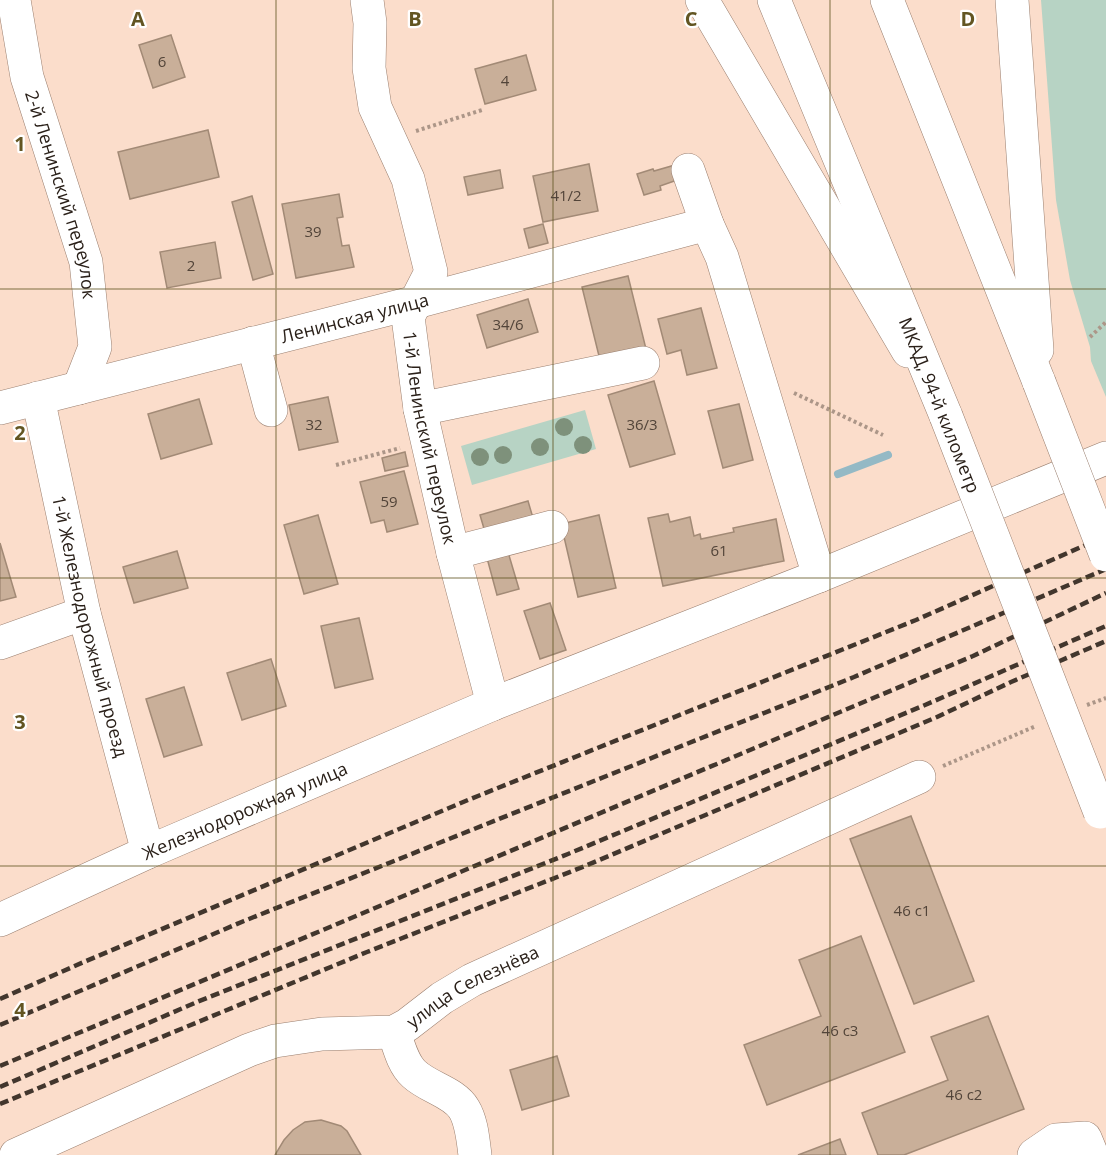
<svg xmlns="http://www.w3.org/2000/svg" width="1106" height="1155" viewBox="0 0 1106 1155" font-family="'Open Sans',sans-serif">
  <rect width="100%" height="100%" fill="#fbddcb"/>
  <g fill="#b7d3c4">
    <polygon points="1041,0 1106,0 1106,397 1091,361 1090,347 1070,280 1056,200"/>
    <polygon points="585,410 596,449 472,485 461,446"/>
  </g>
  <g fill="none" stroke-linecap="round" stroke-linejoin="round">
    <polyline stroke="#94b9c5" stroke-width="8" points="838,474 888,455"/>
  </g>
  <g fill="#c9af99" stroke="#a28a76" stroke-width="1.5">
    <polygon points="171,35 185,77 153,88 139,45"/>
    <polygon points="526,55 536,90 485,104 475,69"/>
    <polygon points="208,130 219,177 130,199 118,152"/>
    <polygon points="589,164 598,211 543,222 533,176"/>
    <polygon points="675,165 680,179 660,186 661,190 644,195 637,174 653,169 654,171"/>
    <polygon points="500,170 503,188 468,195 464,177"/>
    <polygon points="339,194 343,217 337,218 342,246 349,245 354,267 296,278 282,204"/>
    <polygon points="252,196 273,274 253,280 232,202"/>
    <polygon points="543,224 548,243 529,248 524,229"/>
    <polygon points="215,242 221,278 167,288 160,252"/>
    <polygon points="628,276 646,349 600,360 582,287"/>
    <polygon points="528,299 538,332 487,348 477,315"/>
    <polygon points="701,308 717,368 687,375 681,350 667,354 658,319"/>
    <polygon points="654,381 675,454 630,467 608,395"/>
    <polygon points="328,397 338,442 299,450 289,405"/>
    <polygon points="199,399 212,444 161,459 148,414"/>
    <polygon points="739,404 753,460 723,468 708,411"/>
    <polygon points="405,452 408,466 385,471 382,458"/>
    <polygon points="404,471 418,524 387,532 384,520 371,523 360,482"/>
    <polygon points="528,501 533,518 485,532 480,515"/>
    <polygon points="668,514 670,522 690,517 694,536 700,534 701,539 734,532 733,528 776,519 784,561 663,586 648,518"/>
    <polygon points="318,515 338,584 304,594 284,525"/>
    <polygon points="599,515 616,588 578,597 561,524"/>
    <polygon points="0,543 16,597 0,601"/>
    <polygon points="177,551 188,588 134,603 123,567"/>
    <polygon points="508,552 519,589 497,595 487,558"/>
    <polygon points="550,603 566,650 540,659 524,611"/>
    <polygon points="359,618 373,679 335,688 321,626"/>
    <polygon points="271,659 286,706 242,720 227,673"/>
    <polygon points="184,687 202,745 164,757 146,699"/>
    <polygon points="911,816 974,981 914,1004 850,839"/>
    <polygon points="861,936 905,1052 767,1105 744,1045 821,1016 799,960"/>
    <polygon points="988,1016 1024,1109 904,1155 878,1155 862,1113 948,1080 931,1037"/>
    <polygon points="557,1056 569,1096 522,1110 510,1070"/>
    <polygon points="321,1120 341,1126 347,1131 361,1155 275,1155 284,1140 293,1130 305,1122"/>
    <polygon points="840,1139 846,1155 798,1155"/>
  </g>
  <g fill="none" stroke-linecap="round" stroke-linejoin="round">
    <g stroke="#9a7f6f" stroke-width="34">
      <g id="minor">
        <path id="s1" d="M 14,0 L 27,77 L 86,262 L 95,347 L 79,388"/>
        <path id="s2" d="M 367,0 L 370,23 L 369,68 L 375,107 L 408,179 L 431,272 L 408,317 L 420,409 L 453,553 L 493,704"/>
        <polyline points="688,170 707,224 722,257 819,576"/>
        <polyline points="253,343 271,410"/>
        <path id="s3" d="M 38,398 L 84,613 L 148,852"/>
        <path id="s4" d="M 0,408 L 416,302 L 707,224"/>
        <polyline points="420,409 643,363"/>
        <polyline points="453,553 552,527"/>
        <polyline points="0,643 84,613"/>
        <path id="s5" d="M 0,920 L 148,852 L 493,704 L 819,576 L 1106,458"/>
        <path d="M 394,1032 C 399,1047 403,1064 414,1074 C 429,1088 454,1092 464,1109 C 472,1122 473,1141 475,1155"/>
        <path id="s6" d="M 16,1155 L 249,1050 L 275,1041 L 322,1034 L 394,1032 L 407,1025 L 442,998 L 472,980 L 919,777"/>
        <polyline points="1034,1155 1056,1140 1085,1138 1092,1155"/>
      </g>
    </g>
    <g stroke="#9a7f6f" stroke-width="34">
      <polyline id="major" points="702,0 908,351"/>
    </g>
    <g stroke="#9a7f6f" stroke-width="34">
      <g id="highway">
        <polyline points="774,0 946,416"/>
        <polyline points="887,0 1039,382"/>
        <polyline points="1012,0 1037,350"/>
      </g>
    </g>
    <g stroke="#ac9688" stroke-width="4" stroke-dasharray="3 3" stroke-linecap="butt">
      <polyline points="416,131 482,110"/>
      <polyline points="1090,337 1106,322"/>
      <polyline points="794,393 883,435"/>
      <polyline points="336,465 400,448"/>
      <polyline points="1087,705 1106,698"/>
      <polyline points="943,766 1036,726"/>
    </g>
    <use href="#minor" stroke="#fff" stroke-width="33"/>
    <use href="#major" stroke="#fff" stroke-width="33"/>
    <use href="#highway" stroke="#fff" stroke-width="33"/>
    <g stroke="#42362d" stroke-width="4.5" stroke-dasharray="9 4.5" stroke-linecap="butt">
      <polyline points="0,999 86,961 468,800 916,620 1106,536"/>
      <polyline points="0,1025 244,921 854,677 1106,569"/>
      <polyline points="0,1066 973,656 1106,593"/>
      <polyline points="0,1087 197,1002 568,854 925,705 1106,626"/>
      <polyline points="0,1104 367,952 585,866 937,717 1011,682 1106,641"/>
    </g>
    <g stroke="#9a7f6f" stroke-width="34" stroke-linecap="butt">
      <g id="highway-bridge">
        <polyline points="1039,382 1106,555"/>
        <polyline points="946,416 1100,812"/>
      </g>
    </g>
    <use href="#highway-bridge" stroke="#fff" stroke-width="33"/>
  </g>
  <g fill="#7e917b">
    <circle cx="564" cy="427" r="9"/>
    <circle cx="583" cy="445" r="9"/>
    <circle cx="540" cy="447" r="9"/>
    <circle cx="503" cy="455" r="9"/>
    <circle cx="480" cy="457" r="9"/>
  </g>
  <path fill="none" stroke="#625522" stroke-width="1.5" stroke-opacity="0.55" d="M 276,0 L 276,1155M 553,0 L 553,1155M 830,0 L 830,1155M 0,289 L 1106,289M 0,578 L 1106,578M 0,866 L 1106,866"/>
  <g text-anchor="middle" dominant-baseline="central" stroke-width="4.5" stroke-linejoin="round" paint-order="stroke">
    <g font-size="15" fill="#524439">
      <text x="162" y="61">6</text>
      <text x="505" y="80">4</text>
      <text x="566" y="195">41/2</text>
      <text x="313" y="231">39</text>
      <text x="191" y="265">2</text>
      <text x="508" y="324">34/6</text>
      <text x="314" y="424">32</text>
      <text x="642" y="424">36/3</text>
      <text x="389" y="501">59</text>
      <text x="719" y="550">61</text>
      <text x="912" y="910">46 с1</text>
      <text x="840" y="1030">46 с3</text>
      <text x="964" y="1094">46 с2</text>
    </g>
    <g font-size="18" fill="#2a2019" stroke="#fff">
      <text stroke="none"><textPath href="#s1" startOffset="201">2-й Ленинский переулок</textPath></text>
      <text stroke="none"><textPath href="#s4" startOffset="366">Ленинская улица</textPath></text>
      <text transform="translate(940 405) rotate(68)">МКАД, 94-й километр</text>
      <text stroke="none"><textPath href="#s2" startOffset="456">1-й Ленинский переулок</textPath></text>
      <text stroke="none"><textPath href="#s3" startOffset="234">1-й Железнодорожный проезд</textPath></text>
      <text stroke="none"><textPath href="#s5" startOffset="268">Железнодорожная улица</textPath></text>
      <text stroke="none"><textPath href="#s6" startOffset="494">улица Селезнёва</textPath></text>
    </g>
  </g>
  <g font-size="20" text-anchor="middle" font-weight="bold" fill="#625522" stroke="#fff" stroke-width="4.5" stroke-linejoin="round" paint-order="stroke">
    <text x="138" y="26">A</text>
    <text x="415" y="26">B</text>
    <text x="691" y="26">C</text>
    <text x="968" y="26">D</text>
    <text x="20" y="151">1</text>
    <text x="20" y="440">2</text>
    <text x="20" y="729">3</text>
    <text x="20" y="1017">4</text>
  </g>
</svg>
